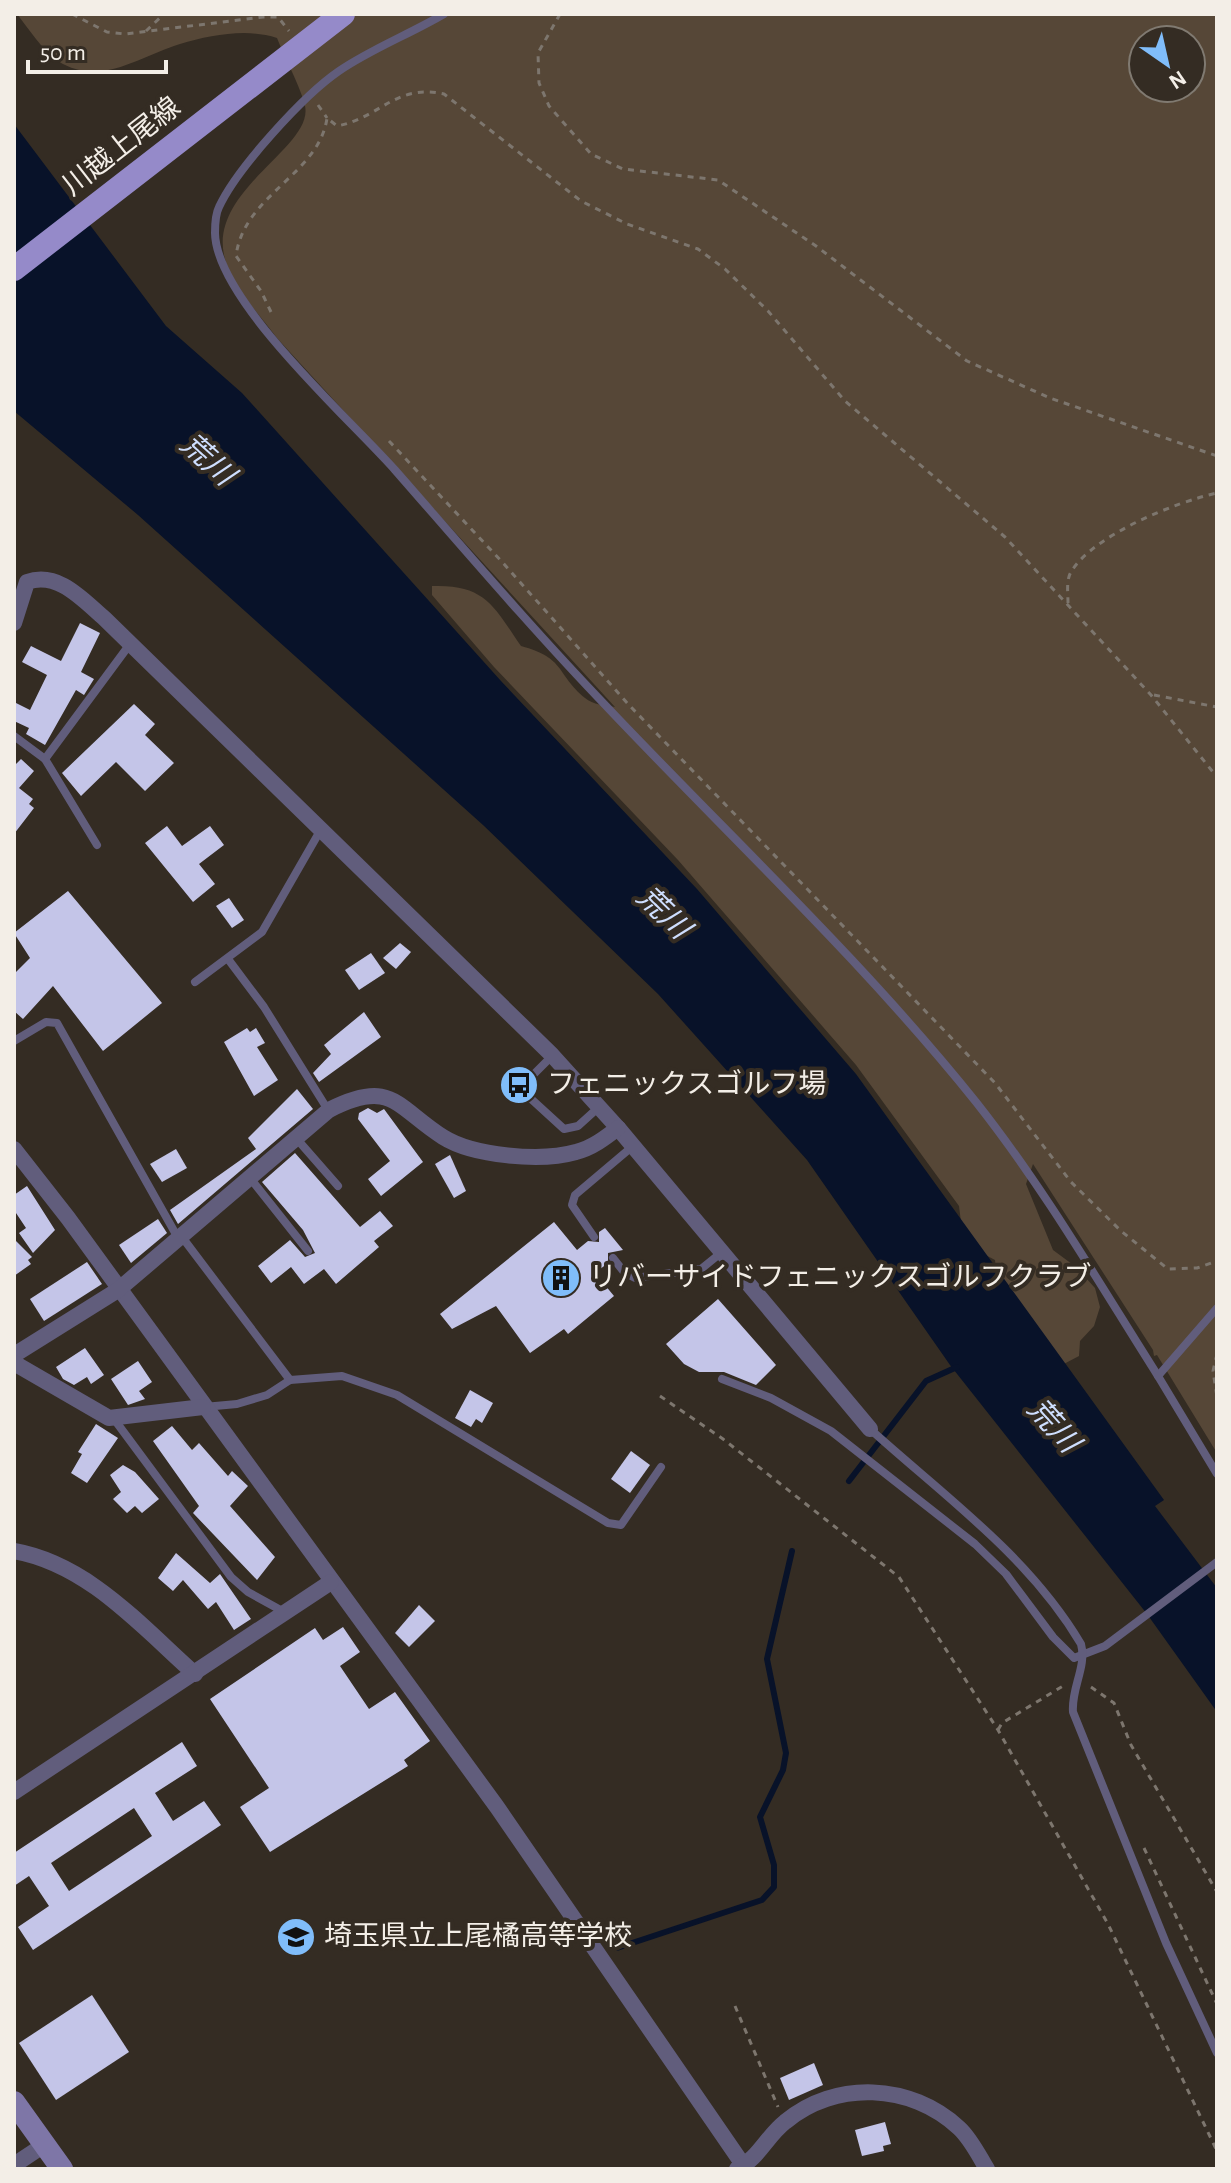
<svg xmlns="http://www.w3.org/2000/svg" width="1231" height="2183" viewBox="0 0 1231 2183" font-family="'Alegreya Sans','Noto Sans JP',sans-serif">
  <rect width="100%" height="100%" fill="#342c23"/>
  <path fill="#564737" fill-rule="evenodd" d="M 17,14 L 1217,14 L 1217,1453 L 1157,1355 L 1154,1356 L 1153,1350 L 1033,1164 L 1026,1184 L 1053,1250 L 1076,1267 L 1095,1288 L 1100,1307 L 1094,1326 L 1080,1341 L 1079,1356 L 1060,1366 L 997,1280 L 995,1260 L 974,1249 L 962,1230 L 959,1206 L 856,1065 L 678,860 L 494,667 L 432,595 L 432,586 C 486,584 494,607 521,646 C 566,658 556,674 585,698 C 593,705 605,705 615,707 L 277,338 C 259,313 230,286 224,255 C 210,189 314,147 305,106 C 302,90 284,56 277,38 C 247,28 211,35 180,44 C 140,56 100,88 58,61 C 42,50 29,29 17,14 ZM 1143,40 L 1191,40 L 1191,88 L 1143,88 Z"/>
  <polygon fill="#081229" points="14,124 166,326 242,393 501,681 697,889 856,1074 1164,1500 1155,1506 1217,1588 1217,1712 1147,1614 950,1365 807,1160 658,994 483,825 138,515 14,411"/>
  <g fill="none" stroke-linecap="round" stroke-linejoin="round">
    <g stroke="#081229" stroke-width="6">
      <polyline points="849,1481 926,1381 957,1367"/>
      <polyline points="617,1948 762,1900 774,1887 774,1865 760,1817 783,1770 786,1753 767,1659 792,1551"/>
    </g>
  </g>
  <g fill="#c4c5e8" fill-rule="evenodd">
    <polygon points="80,623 100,633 81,672 94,679 84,695 76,690 45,745 26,734 29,728 14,721 14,702 30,710 47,675 22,662 31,646 61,661"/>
    <polygon points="134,704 155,724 145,735 174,763 145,791 116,762 81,796 62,773"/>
    <polygon points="21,759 34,771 19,788 33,799 29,804 34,808 14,834 14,766"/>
    <polygon points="167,826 182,846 210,826 224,845 199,864 215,884 193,902 145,843"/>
    <polygon points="68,891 162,1003 103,1051 53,986 23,1019 14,1011 14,974 30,958 14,933"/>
    <polygon points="229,898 244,920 232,928 216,906"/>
    <polygon points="400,943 411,952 396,969 383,958"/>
    <polygon points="371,953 385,973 359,990 345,970"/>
    <polygon points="364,1012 381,1037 319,1082 313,1073 331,1054 324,1045"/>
    <polygon points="247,1028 250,1032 256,1028 265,1043 257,1047 278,1080 254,1096 224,1042"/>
    <polygon points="297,1089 313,1109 178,1224 170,1210 256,1149 248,1138"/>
    <polygon points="368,1108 377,1113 384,1109 423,1162 381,1196 368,1179 390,1161 358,1119 359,1113"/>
    <polygon points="176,1149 187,1168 162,1182 150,1164"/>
    <polygon points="295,1153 360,1227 380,1211 393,1226 374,1241 379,1247 336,1284 324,1269 304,1284 291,1267 271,1283 258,1266 290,1240 305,1257 315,1253 303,1230 262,1182"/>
    <polygon points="450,1155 466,1191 454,1198 435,1164"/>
    <polygon points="27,1186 55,1230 33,1253 19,1233 26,1228 14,1210 14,1195"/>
    <polygon points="158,1219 167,1233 131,1263 119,1245"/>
    <polygon points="554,1222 577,1250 588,1241 599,1242 599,1232 605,1228 623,1250 608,1253 608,1263 595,1273 614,1296 568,1334 564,1329 530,1353 496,1306 452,1329 440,1314"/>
    <polygon points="14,1239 32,1257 28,1260 31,1264 14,1276"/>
    <polygon points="87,1262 102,1284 44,1321 30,1299"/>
    <polygon points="718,1299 776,1365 756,1385 724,1372 699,1372 684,1364 666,1344"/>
    <polygon points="85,1348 104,1375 91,1384 87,1377 74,1385 63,1379 56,1367"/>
    <polygon points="138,1361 152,1382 139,1391 145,1399 128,1405 111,1379"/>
    <polygon points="470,1390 493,1403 482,1423 476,1419 471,1427 455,1418"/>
    <polygon points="96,1424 118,1438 87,1483 71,1473 82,1454 78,1452"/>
    <polygon points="172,1426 192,1450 199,1443 228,1476 232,1471 248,1486 230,1506 275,1557 257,1580 193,1513 199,1506 153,1441"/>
    <polygon points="631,1451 650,1465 630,1493 611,1479"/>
    <polygon points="123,1465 135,1472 159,1499 142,1513 135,1506 127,1513 113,1499 121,1492 110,1475"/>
    <polygon points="176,1553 210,1583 220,1574 251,1619 234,1630 216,1602 208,1609 183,1580 173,1591 158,1578"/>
    <polygon points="419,1605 435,1621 409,1647 395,1633"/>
    <polygon points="343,1627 360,1652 340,1666 369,1709 395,1692 430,1741 404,1760 408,1766 270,1852 240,1807 269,1788 210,1699 315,1628 323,1640"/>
    <path d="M 182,1742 L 197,1766 L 155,1793 L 173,1821 L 204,1801 L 221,1825 L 33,1950 L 18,1927 L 49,1906 L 29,1876 L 14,1886 L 14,1853 ZM 134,1808 L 152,1836 L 69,1891 L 51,1863 Z"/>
    <polygon points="92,1995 129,2052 56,2100 19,2043"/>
    <polygon points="814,2063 823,2085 789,2100 780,2078"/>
    <polygon points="885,2122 891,2144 883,2146 884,2151 862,2156 855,2130"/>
  </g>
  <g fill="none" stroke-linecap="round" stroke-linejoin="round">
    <g stroke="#7d766e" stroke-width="3" stroke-dasharray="6 6" stroke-linecap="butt">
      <polyline points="72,14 107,32 125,34 263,17 278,17 289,31"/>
      <polyline points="560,14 538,53 539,83 549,106 591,154 623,169 718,180 816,246 967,361 1050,398 1217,456"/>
      <polyline points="146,31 164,14"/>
      <polyline points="318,105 327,118"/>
      <path d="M 271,312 L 261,291 L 236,256 C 244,194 319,175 327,118 L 337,126 C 380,118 396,83 444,94 L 581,201 L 627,224 L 698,249 L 725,269 L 768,311 L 845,401 L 1005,537 L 1151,695 L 1217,777"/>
      <polyline points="389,441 504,564 629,705 995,1083 1071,1182 1121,1231 1168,1269 1197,1268 1217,1261"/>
      <path d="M 1068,603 C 1068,593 1066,580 1071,572 C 1093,535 1176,502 1217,493"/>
      <polyline points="1154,695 1217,707"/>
      <polyline points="1217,1354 1213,1371 1217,1397"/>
      <polyline points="660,1396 723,1439 899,1577 998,1730 1108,1924 1217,2151"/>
      <polyline points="1091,1687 1114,1703 1131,1745 1217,1892"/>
      <polyline points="998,1730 1002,1723 1063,1686"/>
      <polyline points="1144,1848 1217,2004"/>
      <polyline points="735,2006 778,2107"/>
    </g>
    <g stroke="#615d7c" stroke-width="8">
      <path d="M 444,14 C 410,34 371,49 339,71 C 304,95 237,168 219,207 C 215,215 215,225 215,233 C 216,300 349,418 395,470 C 465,550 534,631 608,708 C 732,839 863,961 976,1102 C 1044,1188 1099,1283 1158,1376"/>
      <polyline points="14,736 45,759 97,845"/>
      <polyline points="45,759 130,644"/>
      <polyline points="228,959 264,1007 328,1110"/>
      <polyline points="195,982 262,932 320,831"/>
      <polyline points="14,1041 46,1022 57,1023 178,1238"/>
      <polyline points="552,1056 530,1078 529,1097 564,1129 578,1126 599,1107"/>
      <polyline points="296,1138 338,1186"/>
      <polyline points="250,1178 308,1251"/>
      <polyline points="182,1237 290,1380"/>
      <polyline points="594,1237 572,1205 575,1195 633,1146"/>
      <polyline points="613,1258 624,1272 635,1278 701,1269 722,1252"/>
      <polyline points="1217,1308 1158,1376 1217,1474"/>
      <polyline points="722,1379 771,1398 831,1431 975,1544 1006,1574 1053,1637 1074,1658 1105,1646 1217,1562"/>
      <polyline points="204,1407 237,1404 267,1395 290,1380 342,1376 397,1395 608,1523 621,1525 661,1467"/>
      <polyline points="114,1419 231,1577 248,1592 286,1613"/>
      <path d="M 870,1429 C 944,1496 1029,1556 1081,1644 C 1087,1667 1071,1688 1073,1712 L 1166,1943 L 1217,2053"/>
    </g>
    <g stroke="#615d7c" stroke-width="16">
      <path d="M 14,623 L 27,582 C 58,571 82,599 104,618 L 552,1055 L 618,1128 L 870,1429"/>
      <polyline points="14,1149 68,1218 497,1807 746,2169"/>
      <path d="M 14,1355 L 118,1290 L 329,1110 C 392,1078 396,1107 443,1137 C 473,1156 541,1162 576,1152 C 592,1148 605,1138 618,1128"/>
      <polyline points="14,1363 109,1418 203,1407"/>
      <path d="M 14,1551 C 88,1564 141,1626 195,1674"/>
      <polyline points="14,1792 331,1582"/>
      <polyline points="14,2165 44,2145"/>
      <path d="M 737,2169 C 758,2159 767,2136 785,2122 C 835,2080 911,2083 959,2128 C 971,2139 979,2156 987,2169"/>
    </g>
    <polyline stroke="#7e76a7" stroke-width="22" points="14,2102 62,2169"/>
    <polyline stroke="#958ac9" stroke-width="24" points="14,269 343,14"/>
  </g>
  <defs>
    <g id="bus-disc" transform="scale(2)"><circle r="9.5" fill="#80bdfa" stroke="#342c23"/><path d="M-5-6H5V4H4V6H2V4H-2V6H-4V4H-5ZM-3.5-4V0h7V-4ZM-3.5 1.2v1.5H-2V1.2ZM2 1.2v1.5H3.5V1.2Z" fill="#111"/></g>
    <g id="building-disc" transform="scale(2)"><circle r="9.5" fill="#80bdfa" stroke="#342c23"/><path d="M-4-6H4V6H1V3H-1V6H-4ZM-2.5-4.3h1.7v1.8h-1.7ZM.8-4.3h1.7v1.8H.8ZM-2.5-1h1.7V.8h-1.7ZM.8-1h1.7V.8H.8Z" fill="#111"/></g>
    <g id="school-disc" transform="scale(2)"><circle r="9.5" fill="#80bdfa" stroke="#342c23"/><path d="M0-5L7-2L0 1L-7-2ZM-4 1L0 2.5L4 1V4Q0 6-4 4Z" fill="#111"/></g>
  </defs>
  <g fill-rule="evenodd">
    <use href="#bus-disc" x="519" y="1085"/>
    <use href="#building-disc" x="561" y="1278"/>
    <use href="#school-disc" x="296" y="1937"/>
  </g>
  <g text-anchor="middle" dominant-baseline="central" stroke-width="8" stroke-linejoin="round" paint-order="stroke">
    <g font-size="28" fill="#f3eee7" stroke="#342c23">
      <text transform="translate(122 147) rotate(-38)">川越上尾線</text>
    </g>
    <g font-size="28" fill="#f3eee7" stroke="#342c23" text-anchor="start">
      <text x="547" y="1085">フェニックスゴルフ場</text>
      <text x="589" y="1278">リバーサイドフェニックスゴルフクラブ</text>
      <text x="324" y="1937">埼玉県立上尾橘高等学校</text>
    </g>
    <g font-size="30" font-style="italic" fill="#cedefe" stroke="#342c23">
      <text transform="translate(207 460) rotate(42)">荒川</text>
      <text transform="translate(663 913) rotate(44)">荒川</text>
      <text transform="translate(1053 1426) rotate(48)">荒川</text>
    </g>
  </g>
  <rect width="1231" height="2183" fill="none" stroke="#f3eee7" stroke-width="32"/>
  <g transform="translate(1167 64) rotate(146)"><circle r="38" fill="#342c23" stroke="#807a71" stroke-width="2"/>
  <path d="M0-6L14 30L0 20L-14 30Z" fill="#80bdfa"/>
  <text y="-12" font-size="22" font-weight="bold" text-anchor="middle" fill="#f3eee7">N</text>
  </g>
  <path d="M28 60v12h138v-12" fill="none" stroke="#f3eee7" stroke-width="4"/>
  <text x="40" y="60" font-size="24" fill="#f3eee7" stroke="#342c23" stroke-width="6" paint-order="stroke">50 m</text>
</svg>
